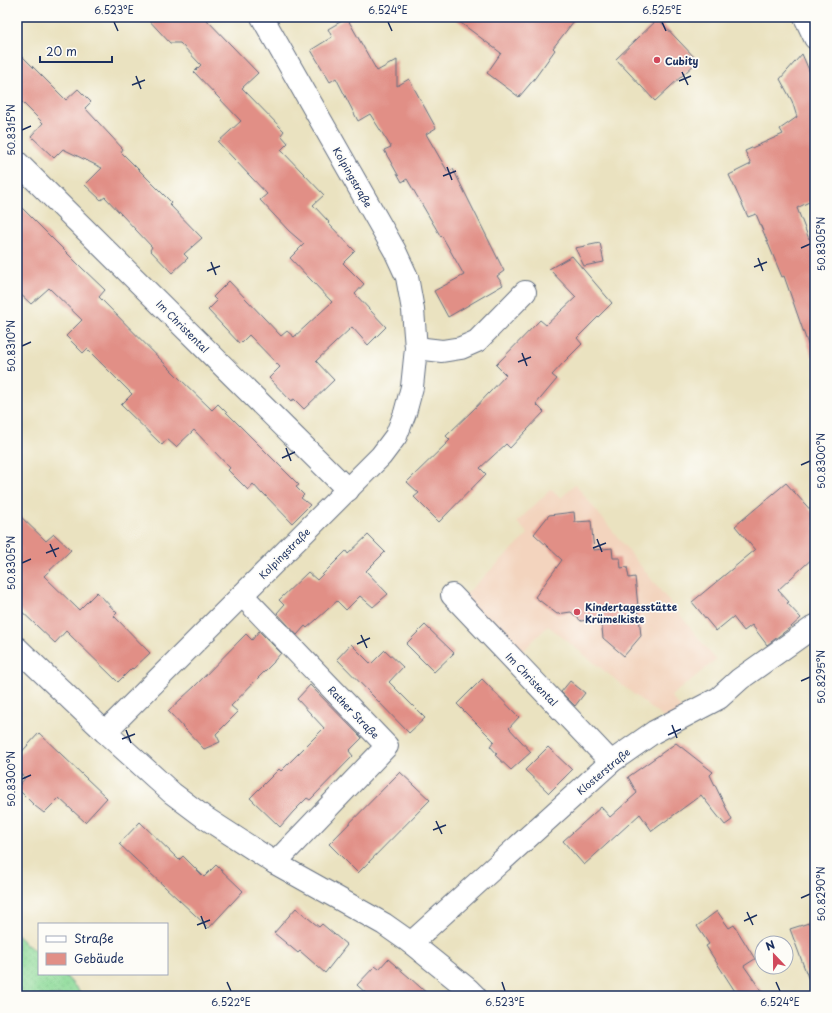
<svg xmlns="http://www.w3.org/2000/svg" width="832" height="1013" viewBox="0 0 832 1013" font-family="'Playpen Sans',sans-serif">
  <defs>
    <pattern id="park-dots" width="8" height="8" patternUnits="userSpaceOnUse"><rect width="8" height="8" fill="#8cda98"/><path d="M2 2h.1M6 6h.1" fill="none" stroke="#78bb85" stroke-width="1.8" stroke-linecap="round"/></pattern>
  </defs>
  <rect width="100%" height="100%" fill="#fdfcf7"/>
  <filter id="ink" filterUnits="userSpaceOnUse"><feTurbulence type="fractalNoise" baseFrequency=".025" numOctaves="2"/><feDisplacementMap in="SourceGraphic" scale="8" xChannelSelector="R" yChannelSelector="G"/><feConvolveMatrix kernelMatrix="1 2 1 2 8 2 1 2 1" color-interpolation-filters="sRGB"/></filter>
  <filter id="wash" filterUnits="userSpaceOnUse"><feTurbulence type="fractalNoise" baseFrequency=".012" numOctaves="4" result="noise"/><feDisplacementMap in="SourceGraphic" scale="16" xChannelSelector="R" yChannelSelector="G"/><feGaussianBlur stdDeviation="0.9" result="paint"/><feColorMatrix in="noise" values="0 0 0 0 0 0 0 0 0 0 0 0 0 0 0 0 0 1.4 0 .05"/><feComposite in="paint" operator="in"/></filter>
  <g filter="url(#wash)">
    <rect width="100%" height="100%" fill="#eae2c0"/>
    <polygon fill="#f3d4be" points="575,484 716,660 671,696 683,711 666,720 548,626 519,655 463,597 528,534 517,522 551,489 561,498"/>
    <polygon fill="url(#park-dots)" stroke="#54847b" points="17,934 25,944 39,952 39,974 64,974 84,996 17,996"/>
    <g id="blocks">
      <g fill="#e18f86">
        <polygon points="146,17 204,17 258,73 242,88 284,131 281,135 288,143 281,150 324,195 313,205 329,222 328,223 355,251 343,263 364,284 355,294 386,327 368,345 352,327 316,361 334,380 304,409 294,399 291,401 269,378 280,367 249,335 240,344 208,310 217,301 213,297 229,281 281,336 287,331 294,337 332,302 290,258 304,244 289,231 260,200 267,194 218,142 241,121 194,72 201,65 180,43 170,43"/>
        <polygon points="453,17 577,17 553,48 555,50 535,78 519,97 487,73 501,53"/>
        <polygon points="347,18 377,71 397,60 397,86 409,79 436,128 426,134 448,172 453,169 504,271 497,276 503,285 448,317 434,291 464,275 442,236 441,237 407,179 402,182 384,150 391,147 370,114 358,121 336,78 330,82 311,50 332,37 328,29"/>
        <polygon points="658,19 698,61 655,101 616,59"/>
        <polygon points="17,51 66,100 78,89 91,102 85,108 123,149 121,152 171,202 169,204 202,238 184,254 188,258 172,273 150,250 152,247 105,197 101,200 85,185 102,168 63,149 54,158 31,136 43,123 17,97"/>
        <polygon points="802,54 815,84 815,199 797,208 809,239 815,238 815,355 812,356 784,276 782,277 756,214 748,217 729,175 751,164 745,151 783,134 780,129 797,117 792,101 780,79"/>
        <polygon points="17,203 82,268 105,290 99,297 178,377 212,410 218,404 299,485 296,487 304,495 301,498 310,505 292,523 263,493 262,494 253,484 248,490 228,470 230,468 194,430 176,447 167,439 162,445 121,405 132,394 87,349 83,353 66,336 82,320 49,288 31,304 17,291"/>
        <polygon points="600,243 604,262 584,266 575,248"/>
        <polygon points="572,256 612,303 577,338 582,344 564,362 552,375 557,379 536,404 544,412 510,448 506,444 480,468 486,474 439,522 414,497 419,493 407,482 450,440 446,436 473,410 506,375 496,365 540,320 546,325 576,297 549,269"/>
        <polygon points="786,483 815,515 815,556 778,590 789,602 787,603 801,618 791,627 767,645 752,625 744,631 733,617 716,631 692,602 755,550 735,526"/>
        <polygon points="574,512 575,522 591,521 594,550 612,548 613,558 620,558 621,568 627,567 629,578 635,577 641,636 624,656 603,638 601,618 581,621 571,612 557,614 535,597 562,560 534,534 549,515"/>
        <polygon points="17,513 46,541 54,534 71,550 44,576 79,610 97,592 117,613 114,616 150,653 133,669 132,668 118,682 66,631 55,643 17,607"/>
        <polygon points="368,535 385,552 366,571 388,594 373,607 360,596 346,610 337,601 307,628 305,626 297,635 277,613 284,605 279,600 308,572 317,580 346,551 348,554"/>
        <polygon points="425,625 454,653 434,672 406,644"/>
        <polygon points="259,631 281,653 274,661 274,662 259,677 231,706 238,712 216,734 220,742 204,749 168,711 194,687 246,634 252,640"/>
        <polygon points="351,644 371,664 385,650 403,667 389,682 425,718 409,733 337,659"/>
        <polygon points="482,679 519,717 509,728 531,752 511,770 495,755 497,754 490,746 494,741 457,704"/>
        <polygon points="570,681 585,693 575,706 561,692"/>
        <polygon points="310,685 362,738 349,751 353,756 310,800 307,798 293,812 280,827 250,798 279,769 281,771 324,728 297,699"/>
        <polygon points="39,733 107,798 85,822 59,798 44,813 35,806 17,788 25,778 17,771 17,757"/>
        <polygon points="676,743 713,772 710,775 732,820 725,825 701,795 652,831 640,814 584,865 563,841 601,807 610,817 637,793 628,777"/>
        <polygon points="548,747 572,770 549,793 525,770"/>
        <polygon points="400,772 430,800 358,873 329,844"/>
        <polygon points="140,822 179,860 183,856 204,877 216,865 243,891 209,928 119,844"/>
        <polygon points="296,908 319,927 322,924 347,945 325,973 300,951 298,953 274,933"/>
        <polygon points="717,911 729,928 734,925 755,959 744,966 765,996 738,996 706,946 709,944 697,926"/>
        <polygon points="815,921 815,990 813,991 790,929"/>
        <polygon points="388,959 410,978 430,996 369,996 357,985 375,966 379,969"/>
      </g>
    </g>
  </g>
  <g filter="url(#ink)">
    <use href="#blocks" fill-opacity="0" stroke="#636e80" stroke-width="1"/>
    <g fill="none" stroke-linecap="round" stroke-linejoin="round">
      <g stroke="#636e80" stroke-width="24">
        <g id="minor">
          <polyline points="805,17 815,38"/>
          <polyline points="17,162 348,490"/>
          <polyline points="416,348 442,351 461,348 477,341 525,292"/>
          <polyline points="242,595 387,746 275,863"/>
          <polyline points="452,595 611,762"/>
          <polyline points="17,648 105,732 172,793 204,817 275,863 384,924 411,943 468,989 475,996"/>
          <polyline points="105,732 381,456 396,436 405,413 412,387 416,348 413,310 407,277 395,251 262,17"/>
          <polyline points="411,943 611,762 654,732 719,698 740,679 815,626"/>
        </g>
      </g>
      <use href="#minor" stroke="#fff" stroke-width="22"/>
    </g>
  </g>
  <path fill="none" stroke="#1b2f5e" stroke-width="1.5" d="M 114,22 L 118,31M 388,22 L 392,31M 662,22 L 666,31M 682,72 L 688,85M 136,76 L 141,89M 679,81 L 691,76M 132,85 L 145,80M 22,130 L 31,126M 447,167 L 452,180M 443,176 L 456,171M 801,248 L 810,244M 758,258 L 763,271M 211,262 L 216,275M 754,267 L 767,262M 207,271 L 220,266M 22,346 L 31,342M 522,353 L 527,366M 518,362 L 531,357M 286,448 L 291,461M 282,458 L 295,452M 801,465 L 810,461M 597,539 L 602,552M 50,544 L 56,557M 593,548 L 606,543M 46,553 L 59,548M 22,563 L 31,559M 361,635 L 367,648M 357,644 L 370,638M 801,681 L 810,677M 672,725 L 677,738M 126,730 L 131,743M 668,735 L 681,729M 122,739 L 135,734M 22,779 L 31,775M 436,821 L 442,834M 433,830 L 446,825M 801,898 L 810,894M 747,912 L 753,925M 201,916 L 206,929M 744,921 L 757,915M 197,925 L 210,920M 227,982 L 231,991M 502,982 L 505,991M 776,982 L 780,991"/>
  <g fill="#d1495b" stroke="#fdfcf7" stroke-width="1.5">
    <circle cx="657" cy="60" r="4"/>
    <circle cx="577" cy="612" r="4"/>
  </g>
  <g text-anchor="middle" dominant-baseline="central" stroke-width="3.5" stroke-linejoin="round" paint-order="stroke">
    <g font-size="10" font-weight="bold" fill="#1b2f5e" stroke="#fdfcf7" text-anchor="start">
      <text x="665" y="60">Cubity</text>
      <text x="585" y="606">Kindertagesstätte<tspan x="585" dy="12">Krümelkiste</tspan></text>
    </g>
    <g font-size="10" fill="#1b2f5e" stroke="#fdfcf7">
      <text transform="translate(353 177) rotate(60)">Kolpingstraße</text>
      <text transform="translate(183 326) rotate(45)">Im Christental</text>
      <text transform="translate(284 553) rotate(-45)">Kolpingstraße</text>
      <text transform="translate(532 679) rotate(46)">Im Christental</text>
      <text transform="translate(354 712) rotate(46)">Rather Straße</text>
      <text transform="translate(603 771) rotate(-40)">Klosterstraße</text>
    </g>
  </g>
  <rect width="832" height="1013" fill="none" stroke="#fdfcf7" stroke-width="44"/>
  <rect x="38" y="923" width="130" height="52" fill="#fdfcf7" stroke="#a3aaba"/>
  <rect x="46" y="936" width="20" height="6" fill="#ffffff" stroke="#a3aaba"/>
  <text x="74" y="943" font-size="12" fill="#1b2f5e">Straße</text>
  <rect x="46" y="953" width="20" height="12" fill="#e18f86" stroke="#a3aaba"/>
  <text x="74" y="963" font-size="12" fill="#1b2f5e">Gebäude</text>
  <g transform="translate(774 955) rotate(338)"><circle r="19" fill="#fdfcf7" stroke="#a3aaba"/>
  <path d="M0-3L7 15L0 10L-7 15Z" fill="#d1495b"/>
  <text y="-6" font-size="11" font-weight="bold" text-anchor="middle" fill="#1b2f5e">N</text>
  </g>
  <path d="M40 56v6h72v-6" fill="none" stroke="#1b2f5e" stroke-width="2"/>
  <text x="46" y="56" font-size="12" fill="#1b2f5e" stroke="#fdfcf7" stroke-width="3" paint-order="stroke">20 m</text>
  <rect x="22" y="22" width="788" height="969" fill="none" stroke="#1b2f5e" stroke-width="1.5"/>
  <g font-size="10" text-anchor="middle" fill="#1b2f5e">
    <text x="114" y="14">6.523°E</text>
    <text x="388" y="14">6.524°E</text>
    <text x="662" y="14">6.525°E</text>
    <text transform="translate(11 130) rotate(-90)" y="4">50.8315°N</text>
    <text transform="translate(821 244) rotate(-90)" y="4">50.8305°N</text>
    <text transform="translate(11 346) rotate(-90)" y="4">50.8310°N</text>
    <text transform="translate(821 461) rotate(-90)" y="4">50.8300°N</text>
    <text transform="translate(11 563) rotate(-90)" y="4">50.8305°N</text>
    <text transform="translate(821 677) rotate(-90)" y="4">50.8295°N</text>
    <text transform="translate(11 779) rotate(-90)" y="4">50.8300°N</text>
    <text transform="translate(821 894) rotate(-90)" y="4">50.8290°N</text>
    <text x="231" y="1006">6.522°E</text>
    <text x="505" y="1006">6.523°E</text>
    <text x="780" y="1006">6.524°E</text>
  </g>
</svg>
